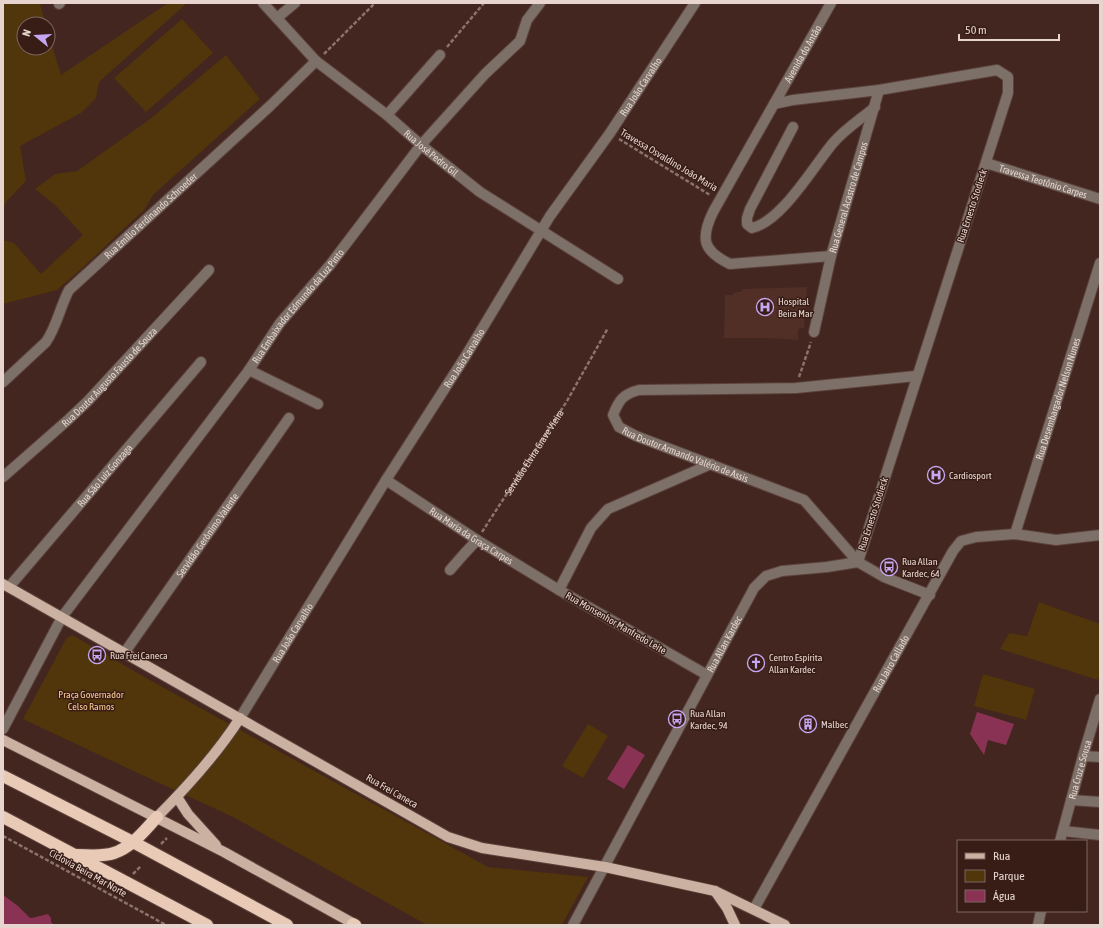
<svg xmlns="http://www.w3.org/2000/svg" width="1103" height="928" viewBox="0 0 1103 928" font-family="'Asap Condensed',sans-serif">
  <rect width="100%" height="100%" fill="#42261f"/>
  <polygon fill="#512f26" points="807,287 804,328 798,329 798,340 766,338 724,338 725,295 732,295 735,292 741,292 743,289"/>
  <g fill="#51350b">
    <polygon points="3,3 40,4 46,24 24,24 24,48 48,48 48,32 61,75 168,3 187,3 99,82 96,98 81,113 20,146 26,181 6,202 3,209"/>
    <polygon points="182,19 213,53 146,112 114,78"/>
    <polygon points="226,55 260,99 153,195 145,209 80,270 57,290 3,304 3,240 14,243 41,274 83,235 56,206 35,189 55,174 77,171 150,119"/>
    <polygon points="1039,602 1100,624 1100,672 1098,680 1000,649 1009,633 1027,636"/>
    <polygon points="72,635 148,679 488,867 588,877 562,925 427,925 233,817 142,775 23,719 66,639"/>
    <polygon points="983,674 1035,689 1026,720 974,706"/>
    <polygon points="588,724 608,736 583,778 562,766"/>
  </g>
  <g fill="#8a3254">
    <polygon points="977,712 1014,724 1006,745 988,740 984,755 970,734"/>
    <polygon points="628,745 645,755 624,789 607,779"/>
    <polygon points="3,895 18,906 30,918 32,918 48,914 51,918 51,922 54,925 3,925"/>
  </g>
  <g fill="none" stroke-linecap="round" stroke-linejoin="round">
    <g stroke="#5c423b" stroke-width="12">
      <g id="minor">
        <path id="s2" d="M 263,3 L 316,61 L 387,115 L 421,145 L 480,192 L 618,279"/>
        <polyline points="59,4 60,3"/>
        <polyline points="277,18 295,3"/>
        <polyline points="774,104 793,100 879,90 997,70 1008,77 1008,93 858,562"/>
        <polyline points="387,115 440,55"/>
        <path d="M 793,127 L 750,209 L 747,218 L 747,224 L 752,228 C 782,221 813,167 833,143 C 845,129 861,119 875,107"/>
        <path id="s3" d="M 986,163 L 1100,199"/>
        <path id="s4" d="M 831,256 L 730,264 C 703,251 700,239 713,212 L 831,3"/>
        <path id="s5" d="M 814,332 L 831,256 L 879,90"/>
        <polyline points="249,370 318,404"/>
        <path id="s6" d="M 916,376 L 796,388 L 639,390 C 623,394 619,400 613,415 L 619,427 L 636,436 L 804,500 L 858,562 L 884,577 L 930,595"/>
        <path id="s7" d="M 3,382 L 46,342 C 57,326 60,307 69,290 L 270,106 L 316,61"/>
        <path id="s8" d="M 3,477 L 69,419 L 88,401 L 209,270"/>
        <path id="s9" d="M 386,480 L 477,540 L 559,590"/>
        <path id="s10" d="M 1015,534 L 1100,263"/>
        <polyline points="450,570 464,554 477,540"/>
        <path id="s11" d="M 9,587 L 201,362"/>
        <path id="s12" d="M 125,652 L 289,418"/>
        <polyline points="707,675 559,590 591,528 608,509 711,464"/>
        <path id="s13" d="M 240,718 L 386,480 L 465,357 L 550,216 L 610,133 L 695,3"/>
        <path id="s14" d="M 3,729 L 62,617 L 249,370 L 280,323 L 330,265 L 421,145 L 485,74 L 520,41 L 527,20 L 540,3"/>
        <polyline points="1083,756 1100,757"/>
        <polyline points="1071,800 1100,802"/>
        <polyline points="1063,831 1100,835"/>
        <path id="s15" d="M 1060,841 L 1083,756 L 1100,699"/>
        <path id="s16" d="M 754,909 L 953,551 L 961,541 L 976,537 L 1015,534 L 1056,540 L 1100,535"/>
        <path id="s17" d="M 573,925 L 754,588 L 766,576 L 782,571 L 827,567 L 858,562"/>
        <polyline points="1038,925 1041,911"/>
      </g>
    </g>
    <g stroke="#5c423b" stroke-width="12">
      <g id="major">
        <polyline points="3,584 448,837 482,848 605,867 715,891 785,925"/>
        <polyline points="3,740 224,852 356,925"/>
        <polyline points="177,797 188,814 216,845"/>
        <path d="M 157,817 C 187,787 217,754 240,718"/>
        <polyline points="715,891 727,908 735,925"/>
      </g>
    </g>
    <g stroke="#5c423b" stroke-width="14">
      <g id="highway">
        <polyline points="3,776 133,842 287,925"/>
        <polyline points="3,817 207,925"/>
        <path d="M 76,855 C 88,855 102,857 114,853 C 132,847 144,831 157,817"/>
        <polyline points="353,924 355,925"/>
      </g>
    </g>
    <g stroke="#8b736d" stroke-width="2.5" stroke-dasharray="4 2" stroke-linecap="butt">
      <polyline points="447,47 484,3"/>
      <polyline points="324,54 375,3"/>
      <polyline points="619,139 710,195"/>
      <polyline points="799,377 811,342"/>
      <path id="s1" d="M 482,532 L 567,401 L 608,328"/>
      <polyline points="3,836 166,925"/>
      <polyline points="161,844 167,838"/>
      <polyline points="133,874 141,866"/>
    </g>
    <use href="#minor" stroke="#7c7068" stroke-width="10"/>
    <use href="#major" stroke="#cab1a1" stroke-width="10"/>
    <use href="#highway" stroke="#e9cab7" stroke-width="12"/>
  </g>
  <defs>
    <g id="hospital-ring" transform="scale(0.9)"><circle r="9.5" fill="#371d16" stroke="#c6a6f0" stroke-width="1.5"/><path d="M-5-5h3v3.5h4V-5h3V5h-3V1.5h-4V5h-3Z" fill="#c6a6f0"/></g>
    <g id="bus-ring" transform="scale(0.9)"><circle r="9.5" fill="#371d16" stroke="#c6a6f0" stroke-width="1.5"/><path d="M-5-6H5V4H4V6H2V4H-2V6H-4V4H-5ZM-3.5-4V0h7V-4ZM-3.5 1.2v1.5H-2V1.2ZM2 1.2v1.5H3.5V1.2Z" fill="#c6a6f0"/></g>
    <g id="church-ring" transform="scale(0.9)"><circle r="9.5" fill="#371d16" stroke="#c6a6f0" stroke-width="1.5"/><path d="M-1.2-6h2.4v3.5h3.3v2.4h-3.3V6h-2.4V-.1h-3.3v-2.4h3.3Z" fill="#c6a6f0"/></g>
    <g id="building-ring" transform="scale(0.9)"><circle r="9.5" fill="#371d16" stroke="#c6a6f0" stroke-width="1.5"/><path d="M-4-6H4V6H1V3H-1V6H-4ZM-2.5-4.3h1.7v1.8h-1.7ZM.8-4.3h1.7v1.8H.8ZM-2.5-1h1.7V.8h-1.7ZM.8-1h1.7V.8H.8Z" fill="#c6a6f0"/></g>
  </defs>
  <g fill-rule="evenodd">
    <use href="#hospital-ring" x="765" y="307"/>
    <use href="#hospital-ring" x="936" y="475"/>
    <use href="#bus-ring" x="889" y="567"/>
    <use href="#bus-ring" x="97" y="655"/>
    <use href="#church-ring" x="756" y="663"/>
    <use href="#bus-ring" x="677" y="719"/>
    <use href="#building-ring" x="808" y="724"/>
  </g>
  <g text-anchor="middle" dominant-baseline="central" stroke-width="3" stroke-linejoin="round" paint-order="stroke">
    <g font-size="10" fill="#e7d4cf" stroke="#371d16">
      <text stroke="none"><textPath href="#s4" startOffset="348">Avenida do Antão</textPath></text>
      <text stroke="none"><textPath href="#s13" startOffset="748">Rua João Carvalho</textPath></text>
      <text stroke="none"><textPath href="#s2" startOffset="226">Rua José Pedro Gil</textPath></text>
      <text transform="translate(669 160) rotate(31)">Travessa Osvaldino João Maria</text>
      <text stroke="none"><textPath href="#s3" startOffset="60">Travessa Teotônio Carpes</textPath></text>
      <text stroke="none"><textPath href="#s5" startOffset="139">Rua General Acastro de Campos</textPath></text>
      <text transform="translate(972 206) rotate(-72)">Rua Ernesto Stodieck</text>
      <text stroke="none"><textPath href="#s7" startOffset="226">Rua Emílio Ferdinando Schroeder</textPath></text>
      <text stroke="none"><textPath href="#s14" startOffset="517">Rua Embaixador Edmundo da Luz Pinto</textPath></text>
      <text stroke="none"><textPath href="#s13" startOffset="424">Rua João Carvalho</textPath></text>
      <text stroke="none"><textPath href="#s8" startOffset="146">Rua Doutor Augusto Fausto de Souza</textPath></text>
      <text stroke="none"><textPath href="#s10" startOffset="142">Rua Desembargador Nelson Nunes</textPath></text>
      <text stroke="none"><textPath href="#s1" startOffset="95">Servidão Elvira Grave Vieira</textPath></text>
      <text stroke="none"><textPath href="#s6" startOffset="401">Rua Doutor Armando Valério de Assis</textPath></text>
      <text stroke="none"><textPath href="#s11" startOffset="147">Rua São Luiz Gonzaga</textPath></text>
      <text transform="translate(873 514) rotate(-72)">Rua Ernesto Stodieck</text>
      <text stroke="none"><textPath href="#s12" startOffset="143">Servidão Gerônimo Valente</textPath></text>
      <text stroke="none"><textPath href="#s9" startOffset="102">Rua Maria da Graça Carpes</textPath></text>
      <text transform="translate(616 623) rotate(30)">Rua Monsenhor Manfredo Leite</text>
      <text stroke="none"><textPath href="#s13" startOffset="100">Rua João Carvalho</textPath></text>
      <text stroke="none"><textPath href="#s17" startOffset="319">Rua Allan Kardec</textPath></text>
      <text stroke="none"><textPath href="#s16" startOffset="281">Rua Jairo Callado</textPath></text>
      <text stroke="none"><textPath href="#s15" startOffset="74">Rua Cruz e Sousa</textPath></text>
      <text transform="translate(392 791) rotate(30)">Rua Frei Caneca</text>
      <text transform="translate(88 873) rotate(29)">Ciclovia Beira Mar Norte</text>
    </g>
    <g font-size="10" fill="#e7d4cf" stroke="#371d16" text-anchor="start">
      <text x="778" y="301">Hospital<tspan x="778" dy="12">Beira Mar</tspan></text>
      <text x="949" y="475">Cardiosport</text>
      <text x="902" y="561">Rua Allan<tspan x="902" dy="12">Kardec, 64</tspan></text>
      <text x="110" y="655">Rua Frei Caneca</text>
      <text x="769" y="657">Centro Espírita<tspan x="769" dy="12">Allan Kardec</tspan></text>
      <text x="690" y="713">Rua Allan<tspan x="690" dy="12">Kardec, 94</tspan></text>
      <text x="821" y="724">Malbec</text>
    </g>
    <g font-size="10" fill="#fdcd92" stroke="#371d16">
      <text x="91" y="694">Praça Governador<tspan x="91" dy="12">Celso Ramos</tspan></text>
    </g>
  </g>
  <rect width="1103" height="928" fill="none" stroke="#e7d4cf" stroke-width="8"/>
  <rect x="957" y="840" width="130" height="72" fill="#371d16" stroke="#7d6660"/>
  <rect x="965" y="853" width="20" height="6" fill="#cab1a1" stroke="#7d6660"/>
  <text x="993" y="860" font-size="12" fill="#e7d4cf">Rua</text>
  <rect x="965" y="870" width="20" height="12" fill="#51350b" stroke="#7d6660"/>
  <text x="993" y="880" font-size="12" fill="#e7d4cf">Parque</text>
  <rect x="965" y="890" width="20" height="12" fill="#8a3254" stroke="#7d6660"/>
  <text x="993" y="900" font-size="12" fill="#e7d4cf">Água</text>
  <g transform="translate(36 36) rotate(288)"><circle r="19" fill="#371d16" stroke="#7d6660"/>
  <path d="M0-3L7 15L0 10L-7 15Z" fill="#c6a6f0"/>
  <text y="-6" font-size="11" font-weight="bold" text-anchor="middle" fill="#e7d4cf">N</text>
  </g>
  <path d="M959 34v6h100v-6" fill="none" stroke="#e7d4cf" stroke-width="2"/>
  <text x="965" y="34" font-size="12" fill="#e7d4cf" stroke="#371d16" stroke-width="3" paint-order="stroke">50 m</text>
</svg>
